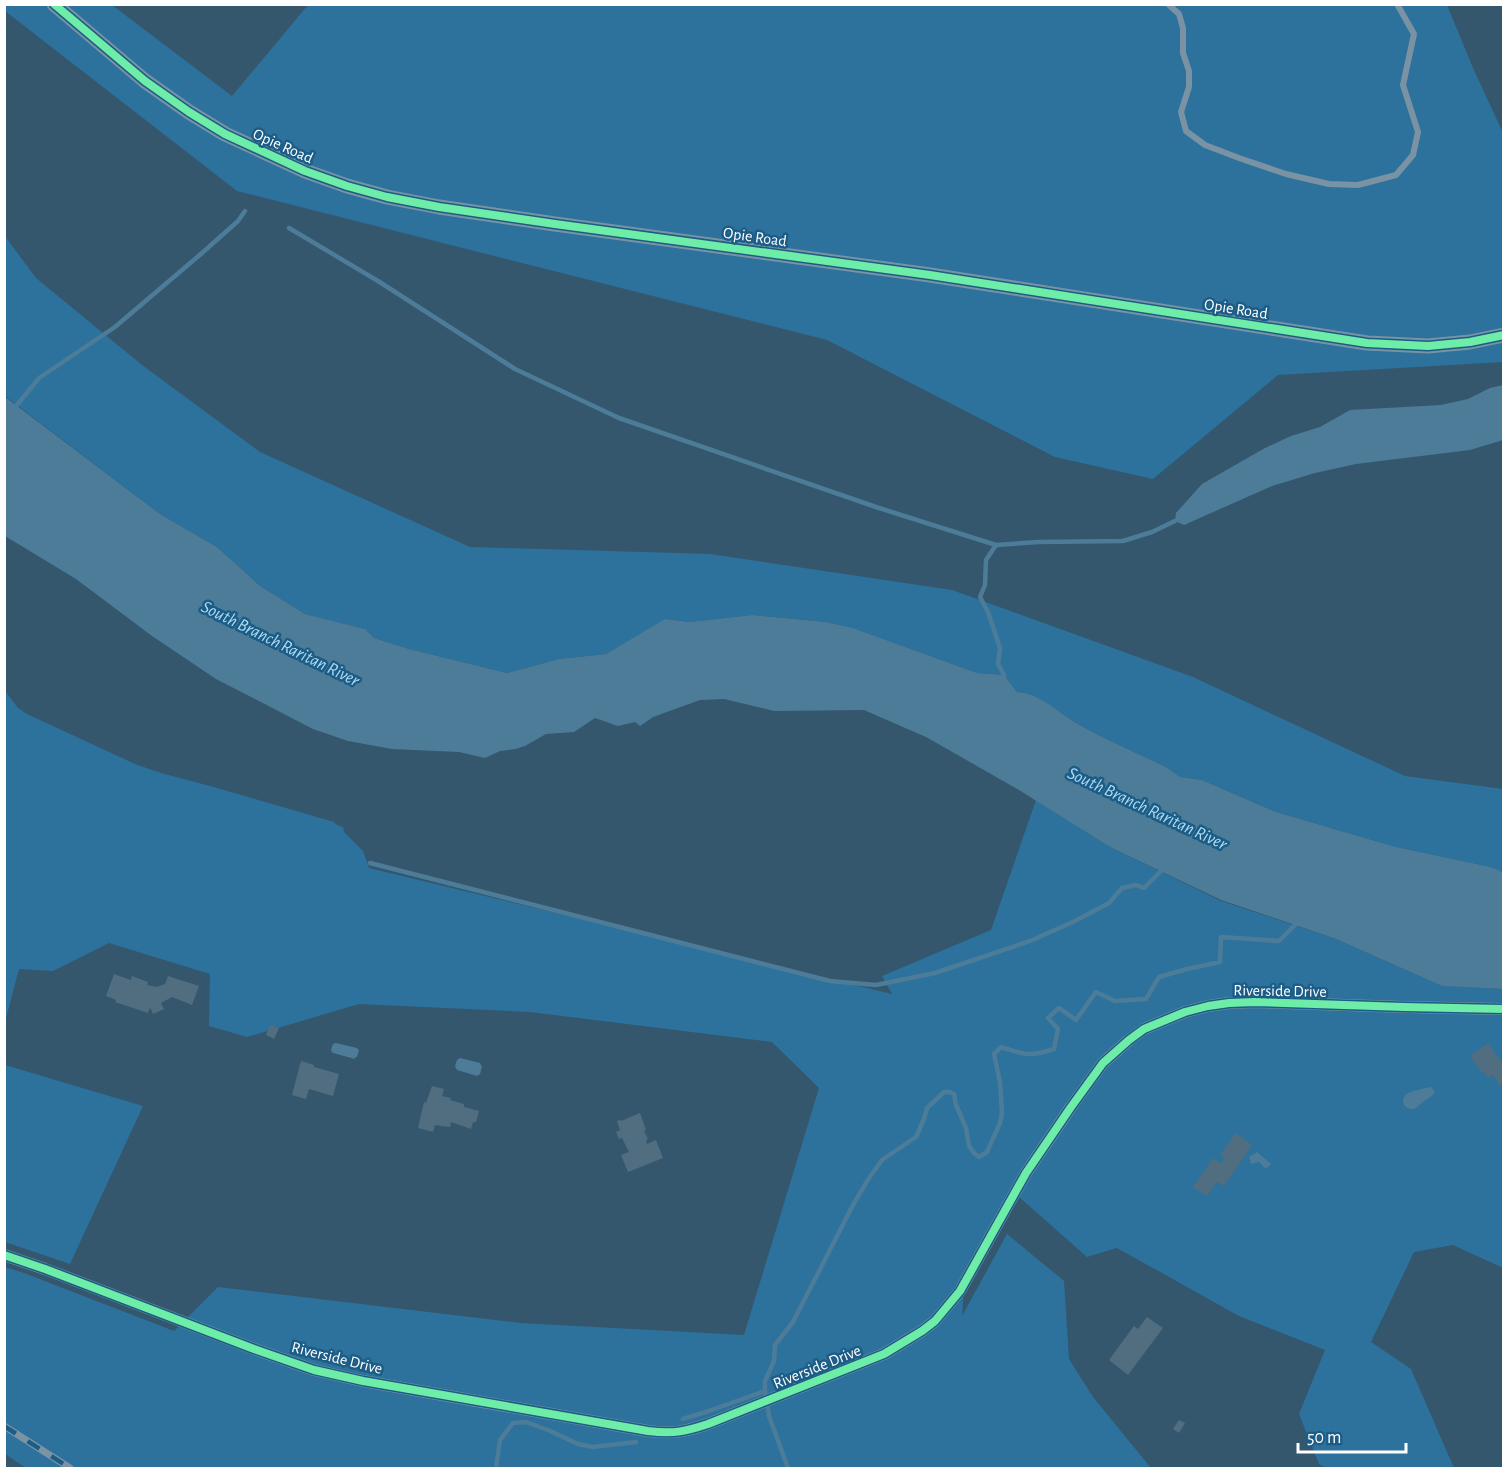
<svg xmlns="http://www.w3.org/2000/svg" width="1508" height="1473" viewBox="0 0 1508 1473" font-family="'Alegreya Sans',sans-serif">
  <rect width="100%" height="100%" fill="#34576e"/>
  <g fill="#2c729c">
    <polygon points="4,5 112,5 232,96 308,5 1447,5 1473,68 1503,133 1503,362 1278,375 1153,479 1055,457 827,340 237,191 5,11"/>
    <path d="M 4,235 L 36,278 L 142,365 L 260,452 L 470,547 L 710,554 L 952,590 L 1193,677 L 1405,776 L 1503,789 L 1503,872 L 1491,867 L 1396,847 L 1276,812 L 1202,780 L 1180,777 L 1166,767 C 1137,753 1106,740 1078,724 C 1058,713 1041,693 1017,692 L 1004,675 L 977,673 L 853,628 L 826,622 L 752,615 L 690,622 L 666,619 L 606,654 L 559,659 L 507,673 L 409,649 L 374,638 L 365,629 L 305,614 L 260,586 L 217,547 L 160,514 L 5,396 Z"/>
    <polygon points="5,691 18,708 27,714 135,764 161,773 210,786 334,822 337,825 343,827 344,832 363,851 369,868 892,994 882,976 991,930 1036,800 1110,847 1221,901 1336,939 1442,986 1503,989 1503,1268 1453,1245 1414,1252 1371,1342 1411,1369 1454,1468 1326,1468 1319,1464 1299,1414 1325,1350 1239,1316 1117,1248 1087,1257 1019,1197 964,1288 962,1316 1007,1234 1064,1281 1069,1359 1093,1397 1151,1468 26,1468 5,1454 5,1267 24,1273 174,1331 218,1287 521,1323 744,1335 819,1088 772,1042 530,1012 359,1004 247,1037 209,1026 210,974 109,943 53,971 19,969 5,1022"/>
    <polygon points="5,1065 143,1106 70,1264 5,1242"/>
  </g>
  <g fill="#4d7c99">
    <polygon points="1503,385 1503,440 1470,450 1356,464 1315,473 1272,486 1184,525 1175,521 1176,513 1202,484 1265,448 1291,436 1320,427 1350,410 1441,405 1468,399 1490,388"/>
    <path d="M 4,396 L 160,514 L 217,547 L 260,586 L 305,614 L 365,629 L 374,638 L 409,649 L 507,673 L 559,659 L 606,654 L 665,619 L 690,622 L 752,615 L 826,622 L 853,628 L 977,673 L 1004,675 L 1017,692 C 1041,693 1058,713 1078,724 C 1106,740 1137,753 1166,767 L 1180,777 L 1202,780 L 1276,812 L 1396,847 L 1491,867 L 1503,872 L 1503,989 L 1442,986 L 1336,939 L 1221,900 L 1110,847 L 1019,790 L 926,737 L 864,710 L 774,711 L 724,699 L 700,700 L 653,717 L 640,726 L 635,722 L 618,726 L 595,718 L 574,732 L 546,734 L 525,746 L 515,749 L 500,751 L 485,758 L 459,752 L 392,749 L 348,741 L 313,729 L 216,679 L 152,636 L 76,579 L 5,536 Z"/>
    <polygon points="336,1043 357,1048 359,1050 357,1057 355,1057 355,1059 333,1053 331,1050 333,1044"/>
    <polygon points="460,1058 480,1063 482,1067 480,1074 477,1076 457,1070 455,1066 457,1060"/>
    <path d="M 1431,1087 L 1435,1092 C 1432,1097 1429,1098 1424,1101 C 1420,1104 1418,1108 1413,1109 C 1402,1109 1400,1098 1408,1093 C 1412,1091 1426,1088 1431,1087 Z"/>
    <polygon points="1257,1152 1271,1164 1266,1169 1259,1162 1251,1164 1249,1157"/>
  </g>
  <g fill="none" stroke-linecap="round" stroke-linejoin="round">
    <g stroke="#4d7c99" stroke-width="4.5">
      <polyline points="289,228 378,281 515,369 619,418 876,507 996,545 1038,542 1123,541 1152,532 1175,521"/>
      <polyline points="15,410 17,405 39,378 115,327 202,253 238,221 245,211"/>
      <polyline points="996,545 986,560 985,585 980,597 988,612 1000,648 998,664 1004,675 1003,680"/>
      <polyline points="370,863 830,981 876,985 935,973 1030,941 1075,921 1109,903 1122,888 1136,885 1144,888 1164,868"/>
      <polyline points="683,1419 709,1411 765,1391"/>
      <polyline points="496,1468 500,1440 513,1423 526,1422 548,1430 578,1444 593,1447 636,1442"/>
      <path d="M 788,1468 L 769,1416 L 765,1391 L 765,1381 L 774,1361 L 775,1345 L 793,1322 L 853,1205 L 869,1178 L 882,1160 L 916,1137 L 924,1119 L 927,1108 L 944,1092 L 949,1092 L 954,1094 L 956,1105 L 966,1128 L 969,1146 L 974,1153 L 979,1157 L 987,1152 L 1000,1123 L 1002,1113 L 1000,1082 L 994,1054 L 1001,1047 C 1025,1055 1029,1057 1054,1049 L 1058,1029 L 1048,1018 L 1059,1008 L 1076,1020 L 1096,992 L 1115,1001 L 1146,999 L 1159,977 L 1187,969 L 1220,962 L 1221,937 L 1279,941 L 1299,921"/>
    </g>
  </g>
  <g fill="#516e80">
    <polygon points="114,974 131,980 132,976 148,982 147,985 156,987 165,984 168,976 199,986 192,1005 172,997 161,1003 164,1009 153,1014 150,1007 148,1013 115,1002 116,1000 106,996"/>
    <polygon points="270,1025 279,1028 274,1039 266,1035"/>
    <polygon points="1488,1043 1504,1066 1504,1083 1500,1086 1493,1075 1488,1078 1483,1072 1482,1073 1470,1056"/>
    <polygon points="301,1061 314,1065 314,1067 339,1074 333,1096 309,1089 306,1099 292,1095"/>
    <polygon points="432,1086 444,1089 442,1096 451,1098 450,1100 464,1104 464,1107 479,1111 476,1122 473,1122 471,1129 451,1122 450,1127 435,1125 433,1132 418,1128 424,1102 426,1103"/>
    <polygon points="640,1113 646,1130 644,1131 648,1139 646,1140 647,1144 656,1140 663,1158 628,1172 621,1155 629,1152 622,1138 619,1139 616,1132 620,1130 617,1121 621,1120 621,1121"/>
    <polygon points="1236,1133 1252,1145 1224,1186 1217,1182 1207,1196 1193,1187 1213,1158 1221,1163 1225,1158 1220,1155"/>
    <polygon points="1147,1317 1163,1328 1128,1375 1109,1360 1134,1326 1138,1329"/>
    <polygon points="1179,1420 1185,1423 1179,1433 1173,1429"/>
  </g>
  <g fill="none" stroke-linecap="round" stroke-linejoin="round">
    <polyline stroke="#7a93a4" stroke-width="6" points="1168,4 1179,14 1183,28 1183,53 1189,71 1189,87 1181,112 1186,131 1205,145 1239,158 1286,174 1329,184 1358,185 1396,175 1413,155 1418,132 1403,85 1414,34 1397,4"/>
    <path stroke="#7a93a4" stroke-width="12" d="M 4,1255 L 45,1269 L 254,1349 L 314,1370 L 363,1381 L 648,1431 C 673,1434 684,1432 708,1424 L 884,1354 L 922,1331 L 935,1321 L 960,1291 L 1026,1173 L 1071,1107 L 1103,1063 L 1129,1040 L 1144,1029 L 1185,1012 L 1208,1006 L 1229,1003 L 1255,1002 L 1404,1007 L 1504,1009"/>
    <polyline stroke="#7a93a4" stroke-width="15" points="54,4 145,81 189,112 225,134 305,171 347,186 387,197 439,207 555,224 930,275 1367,343 1428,346 1470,342 1504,335"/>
    <g stroke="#7b93a3" stroke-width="7">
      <polyline id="rail" points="4,1426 70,1468"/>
    </g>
    <use href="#rail" stroke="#1b5d86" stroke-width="4.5" stroke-dasharray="14" stroke-linecap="butt"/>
    <g stroke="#1b5d86" stroke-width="11">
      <g id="cycleway">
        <polyline points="54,4 145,81 189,112 225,134 305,171 347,186 387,197 439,207 555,224 930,275 1367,343 1428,346 1470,342 1504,335"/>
        <path d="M 4,1255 L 45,1269 L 254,1349 L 314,1370 L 363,1381 L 648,1431 C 673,1434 684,1432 708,1424 L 884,1354 L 922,1331 L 935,1321 L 960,1291 L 1026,1173 L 1071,1107 L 1103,1063 L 1129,1040 L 1144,1029 L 1185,1012 L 1208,1006 L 1229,1003 L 1255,1002 L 1404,1007 L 1504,1009"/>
      </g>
    </g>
    <use href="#cycleway" stroke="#6deda7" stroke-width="8"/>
  </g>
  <g text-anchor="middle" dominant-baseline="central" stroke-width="5" stroke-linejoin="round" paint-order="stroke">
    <g font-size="16" fill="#fff" stroke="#1b5d86">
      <text transform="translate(283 146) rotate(24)">Opie Road</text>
      <text transform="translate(755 237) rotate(8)">Opie Road</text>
      <text transform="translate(1236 309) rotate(9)">Opie Road</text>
      <text transform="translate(1280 991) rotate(1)">Riverside Drive</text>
      <text transform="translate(337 1358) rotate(14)">Riverside Drive</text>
      <text transform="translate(817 1367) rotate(-22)">Riverside Drive</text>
    </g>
    <g font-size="18" font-style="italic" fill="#aedaf3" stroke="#1b5d86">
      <text transform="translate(280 644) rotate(26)">South Branch Raritan River</text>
      <text transform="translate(1147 809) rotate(25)">South Branch Raritan River</text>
    </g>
  </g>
  <rect width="1508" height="1473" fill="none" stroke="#ffffff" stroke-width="12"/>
  <path d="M1298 1443v9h108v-9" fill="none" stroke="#ffffff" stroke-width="3"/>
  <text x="1307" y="1443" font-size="18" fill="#ffffff" stroke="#1b5d86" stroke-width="4.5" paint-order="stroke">50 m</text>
</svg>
